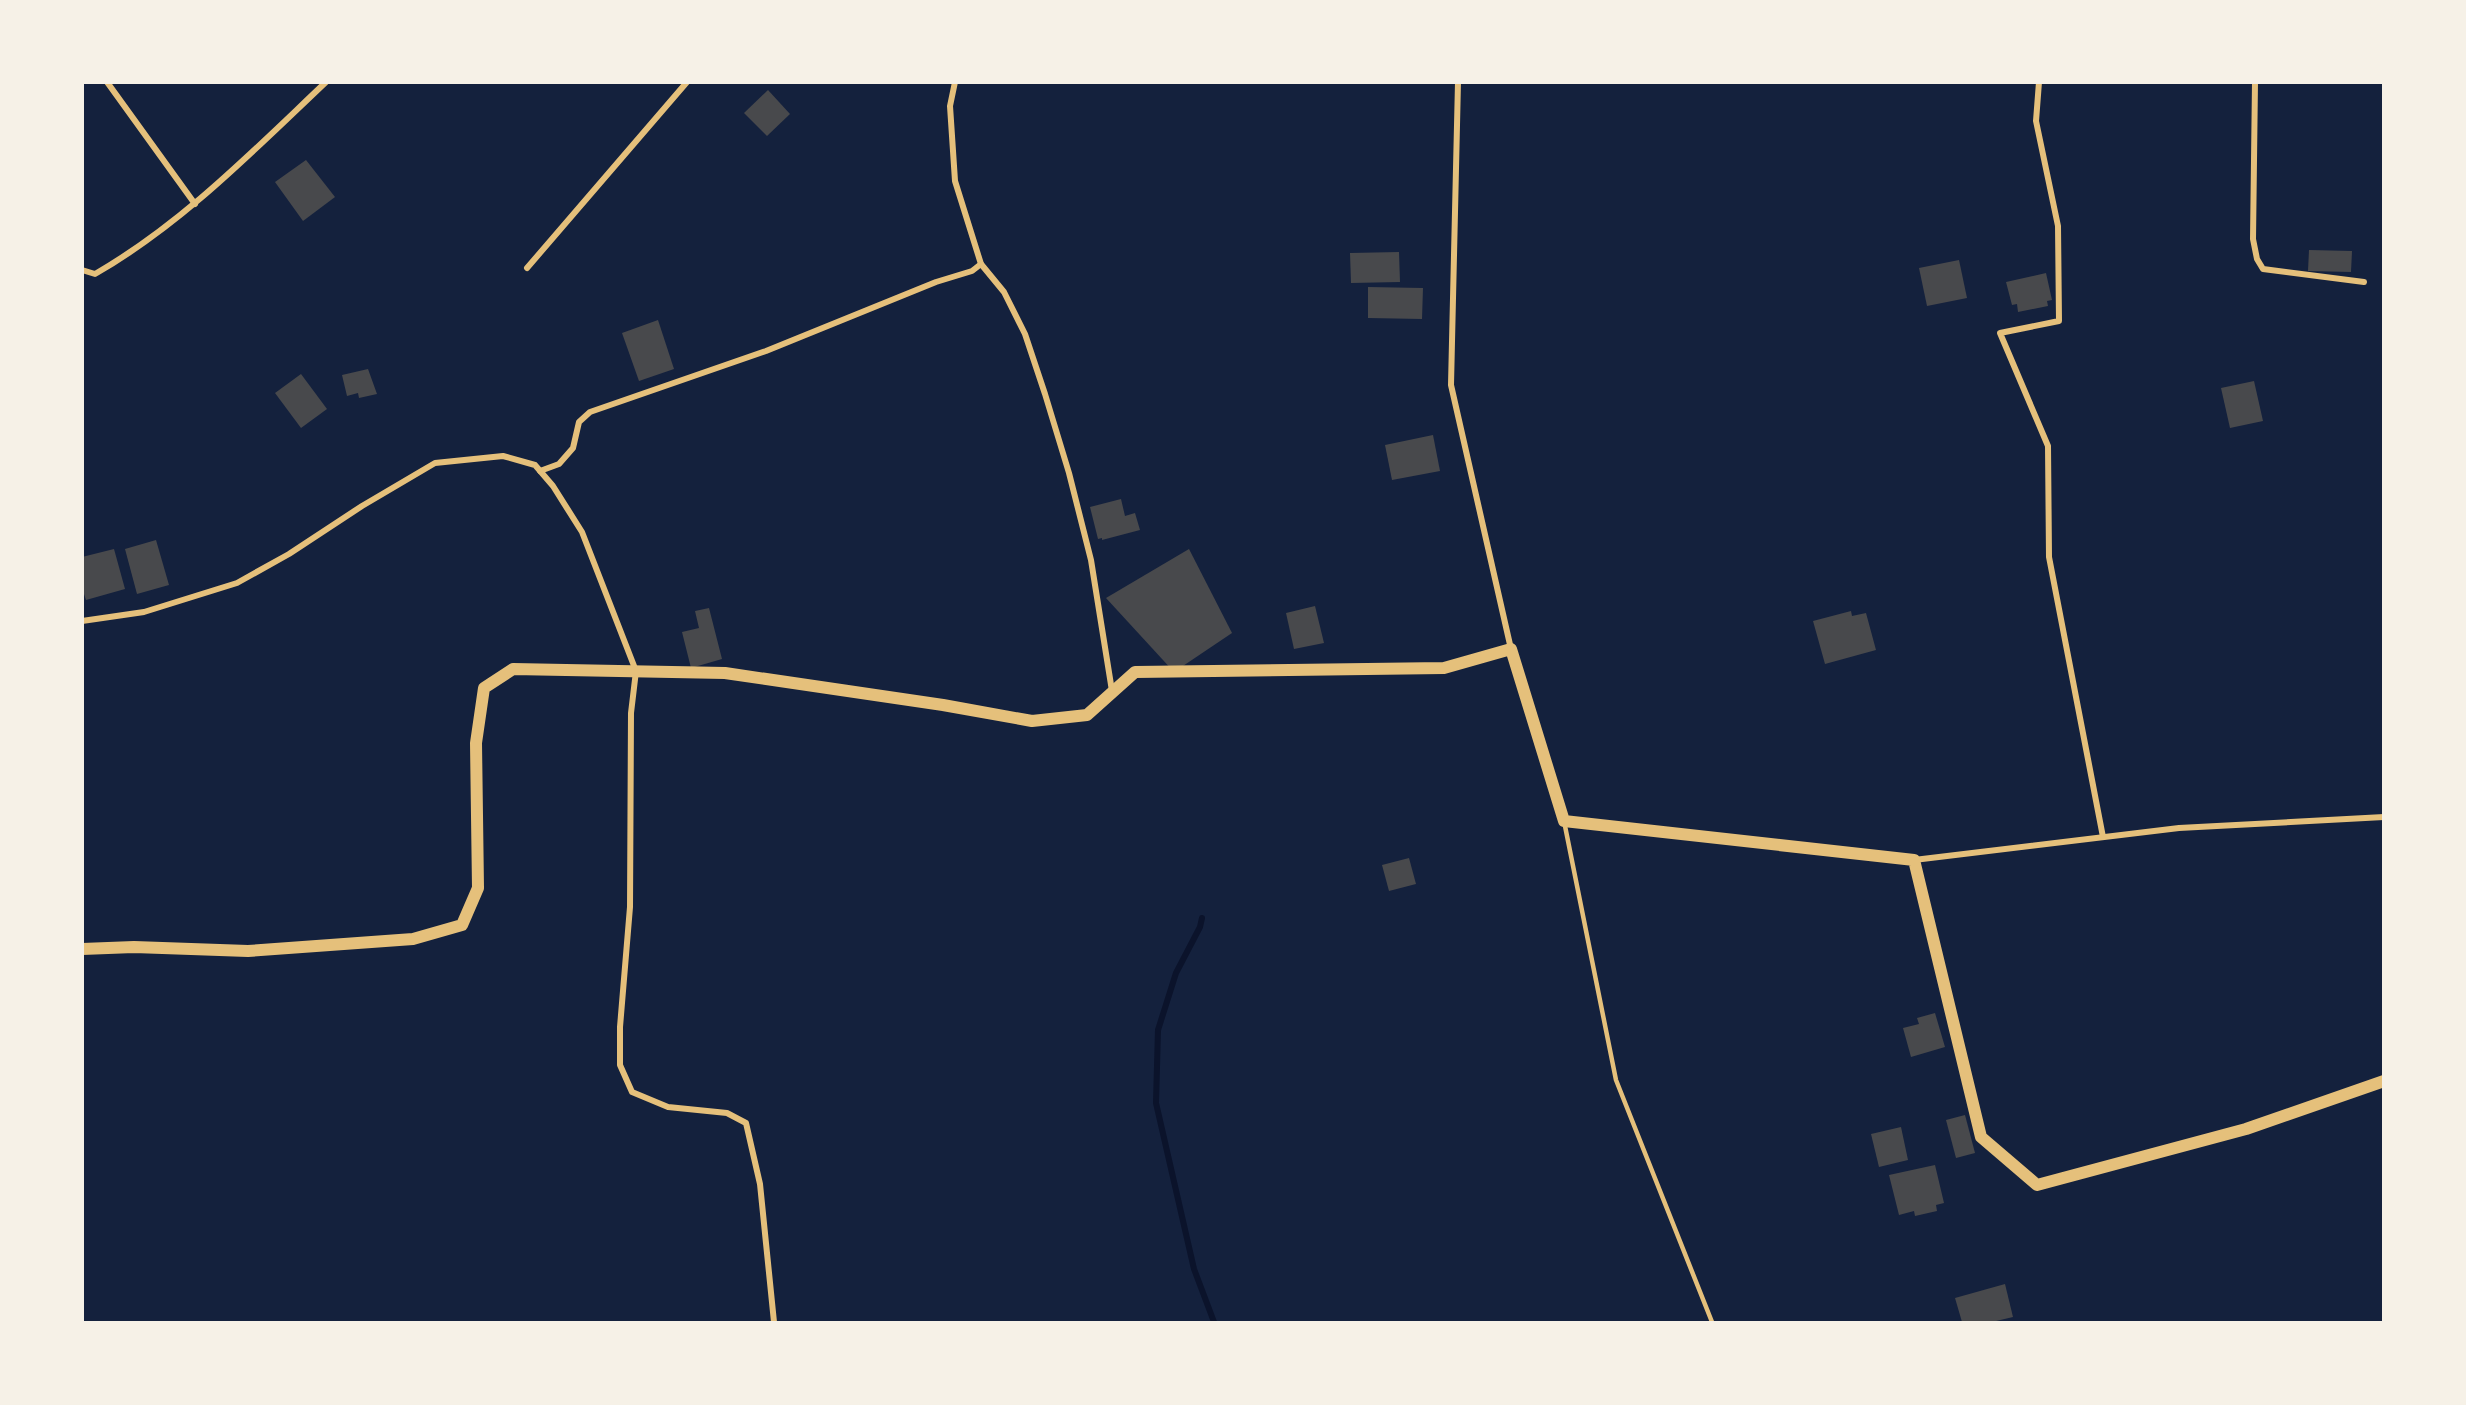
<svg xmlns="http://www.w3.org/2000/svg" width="2466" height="1405" viewBox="0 0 2466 1405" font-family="'Fira Sans',sans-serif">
  <rect width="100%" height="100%" fill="#14213d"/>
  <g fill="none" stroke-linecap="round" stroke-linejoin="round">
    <polyline stroke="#0b132b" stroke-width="6" points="1202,918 1200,927 1176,973 1158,1030 1156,1103 1194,1269 1214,1322"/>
  </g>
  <g fill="#48494c">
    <polygon points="768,90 790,114 767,136 744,113"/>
    <polygon points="306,160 335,197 303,221 275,182"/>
    <polygon points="2309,250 2352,251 2351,272 2308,271"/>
    <polygon points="1399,252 1400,282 1351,283 1350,253"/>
    <polygon points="1959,260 1967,298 1927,306 1919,268"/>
    <polygon points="2046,273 2052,300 2047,301 2048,306 2018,312 2017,304 2012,305 2006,282"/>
    <polygon points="1368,287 1423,288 1422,319 1368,318"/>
    <polygon points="658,320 674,369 639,381 622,333"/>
    <polygon points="368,369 377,394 359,398 358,393 347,396 342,375"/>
    <polygon points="301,374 327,409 301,428 275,393"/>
    <polygon points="2254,381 2263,421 2230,428 2221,388"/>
    <polygon points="1433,435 1440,471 1392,480 1385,445"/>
    <polygon points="1121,499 1125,516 1135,513 1140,530 1102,540 1102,538 1098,539 1090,507"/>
    <polygon points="156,540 169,585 137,594 125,549"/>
    <polygon points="114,549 125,589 86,600 82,588 82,557"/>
    <polygon points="1189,549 1232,633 1174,672 1106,598"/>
    <polygon points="1315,606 1324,643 1294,649 1286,613"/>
    <polygon points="709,608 722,659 691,668 682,632 699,628 695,611"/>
    <polygon points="1851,611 1852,616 1866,613 1876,650 1825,664 1813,621"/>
    <polygon points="1409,858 1416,884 1389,891 1382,865"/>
    <polygon points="1935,1013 1945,1047 1911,1057 1903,1028 1919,1024 1917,1018"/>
    <polygon points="1965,1115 1975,1153 1956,1158 1946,1120"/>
    <polygon points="1901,1127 1908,1160 1879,1167 1871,1134"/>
    <polygon points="1935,1165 1944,1203 1936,1205 1937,1211 1915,1216 1914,1211 1899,1215 1889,1175"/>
    <polygon points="2005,1284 2013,1317 1992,1322 1962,1322 1955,1298"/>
  </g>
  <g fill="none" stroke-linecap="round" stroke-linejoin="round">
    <polyline stroke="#e5c07b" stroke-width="4.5" points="1564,821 1616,1080 1712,1322"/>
    <g stroke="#e5c07b" stroke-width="6">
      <polyline points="107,82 195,204"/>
      <polyline points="955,82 950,106 955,181 981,264 1004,292 1025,334 1045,394 1069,473 1091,560 1112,691"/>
      <polyline points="1458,82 1451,385 1511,649"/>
      <polyline points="2039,82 2036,121 2058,226 2059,321 2000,333 2048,446 2049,557 2103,837"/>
      <polyline points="2255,82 2253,239 2257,259 2263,269 2364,282"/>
      <polyline points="527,268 687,82"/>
      <path d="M 82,270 L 95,274 C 182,224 253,151 326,82"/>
      <polyline points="540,471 559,464 573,448 579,422 590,412 766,351 936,282 972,271 981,264"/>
      <polyline points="82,621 144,612 237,583 289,554 362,506 435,463 503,456 535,465 553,486 582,532 636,671 631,713 630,907 620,1027 620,1065 632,1092 668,1107 727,1113 746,1123 760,1184 774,1322"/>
      <polyline points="1914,860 2179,828 2384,817"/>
    </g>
    <polyline stroke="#e5c07b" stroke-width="12" points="82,949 134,947 248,951 413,939 462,925 478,888 476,743 484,688 513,669 725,673 943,705 1032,721 1087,715 1135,672 1444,668 1511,649 1564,821 1914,860 1981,1137 2037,1185 2246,1129 2384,1081"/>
  </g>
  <rect width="2466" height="1405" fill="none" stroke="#f6f1e7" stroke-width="168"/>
</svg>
